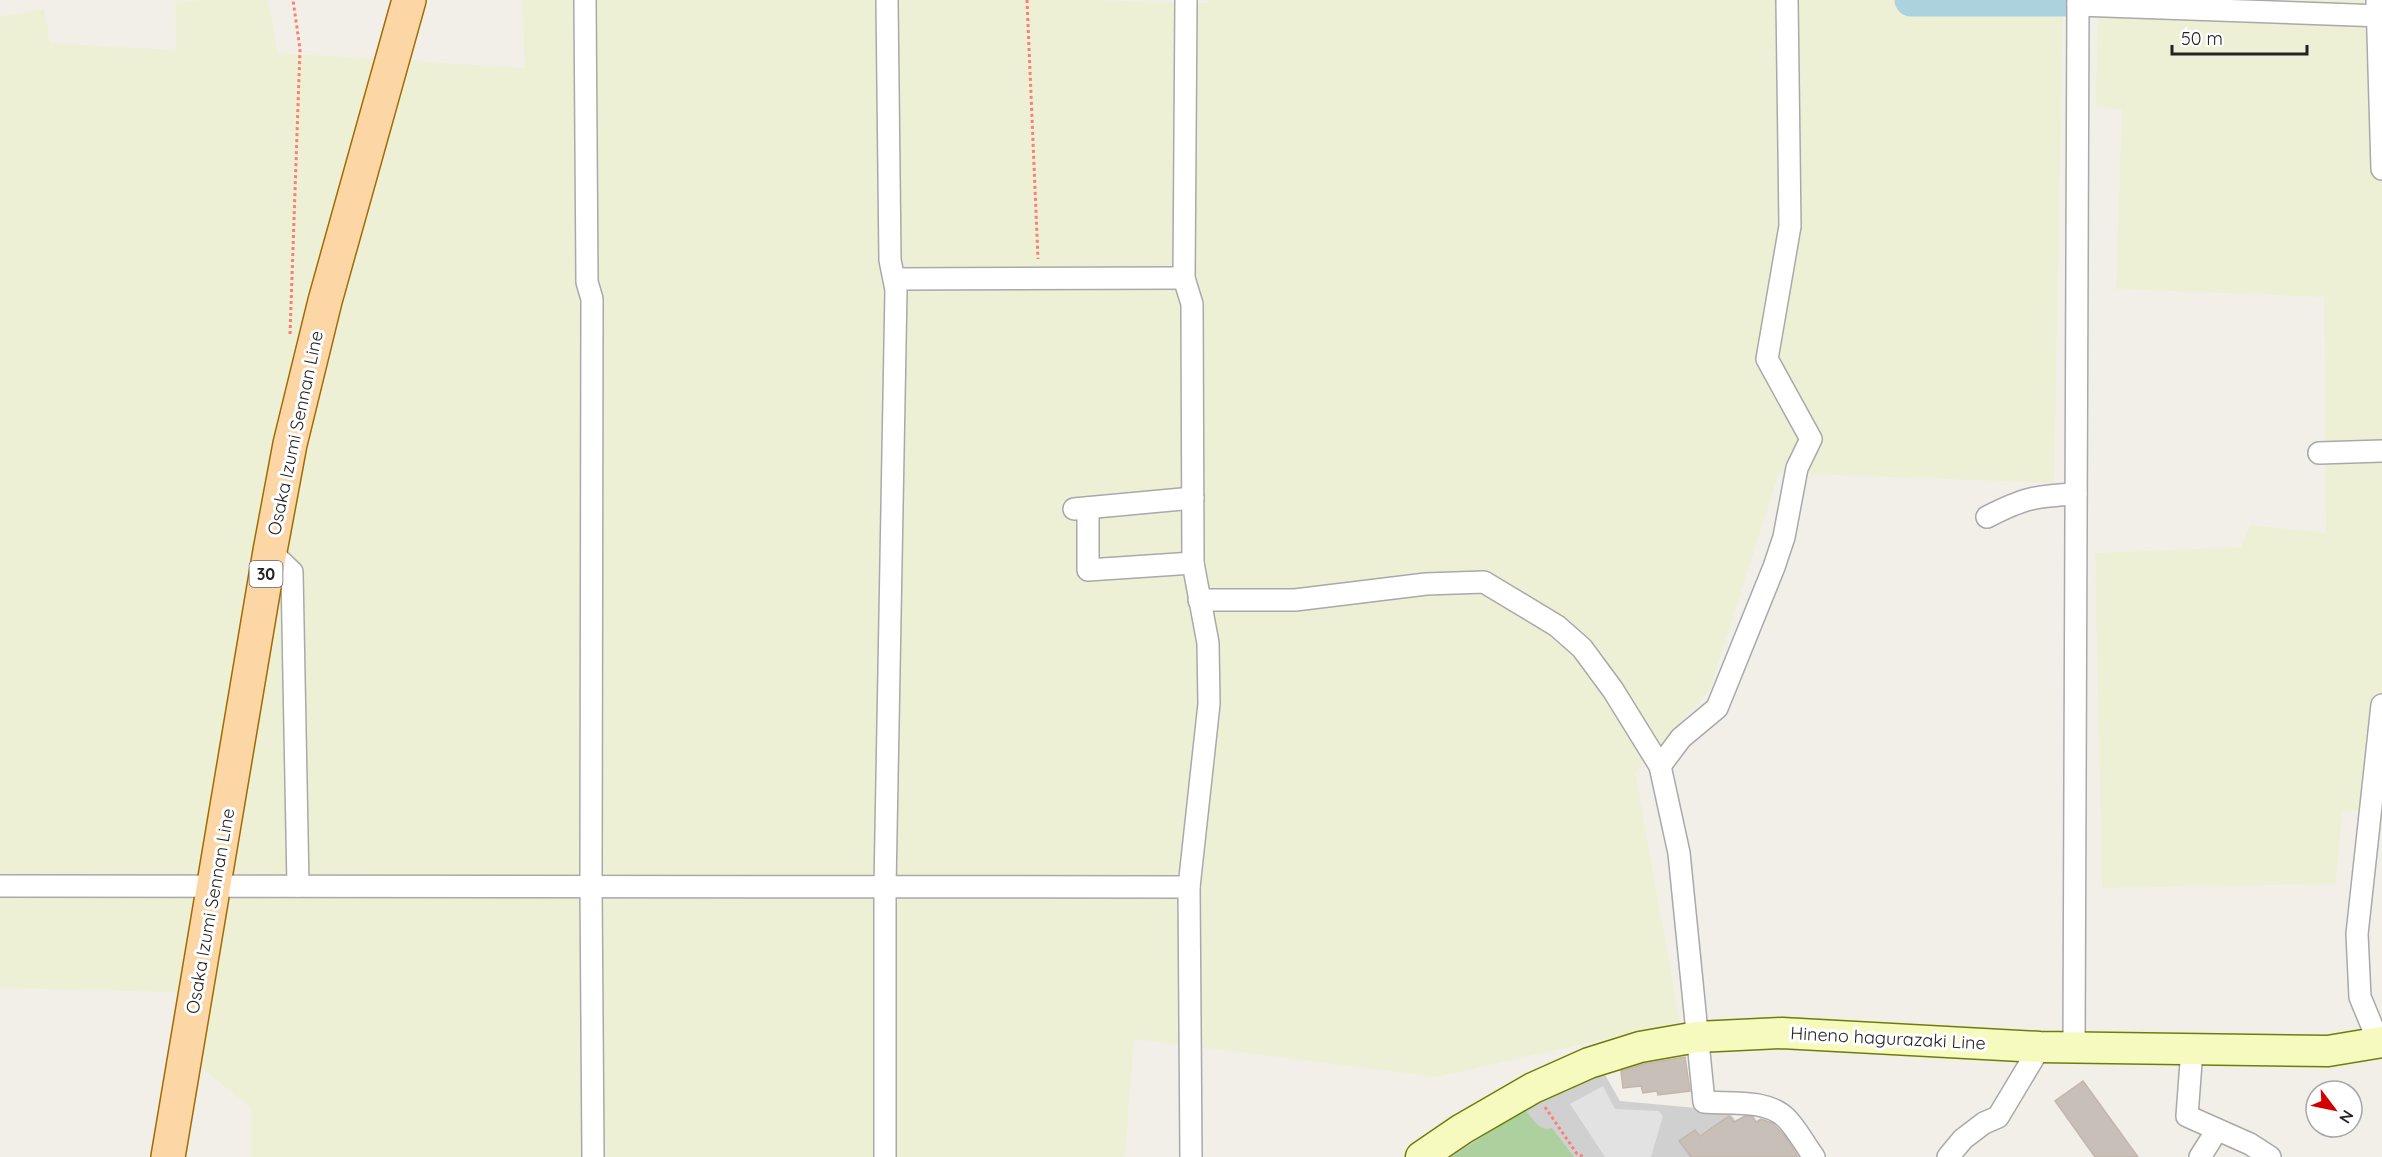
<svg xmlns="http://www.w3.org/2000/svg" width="2382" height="1157" viewBox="0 0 2382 1157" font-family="Quicksand,sans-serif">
  <rect width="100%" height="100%" fill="#f2efe9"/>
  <polygon fill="#d0d0d0" points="1601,1068 1620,1101 1729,1111 1749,1141 1723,1157 1439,1157 1496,1116"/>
  <g fill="#eef0d5">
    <polygon points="204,0 268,0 278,53 525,68 522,0 1088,0 1207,3 1208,0 2063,0 2054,483 1779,473 1709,692 1635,772 1680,1022 1437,1077 1134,1039 1125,1157 251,1157 251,1108 202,1068 210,993 0,988 0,17 44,9 50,43 176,50 175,2"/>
    <polygon points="2098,0 2382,0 2382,808 2342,811 2336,884 2102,888 2095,553 2241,547 2250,525 2326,533 2324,297 2116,289 2122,110 2096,106"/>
  </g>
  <path fill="#add19e" d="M 1524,1110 C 1534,1118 1538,1132 1552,1128 L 1574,1157 L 1451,1157 Z"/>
  <polygon fill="#e2e2e2" points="1603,1086 1615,1109 1659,1111 1663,1116 1651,1157 1605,1157 1570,1104"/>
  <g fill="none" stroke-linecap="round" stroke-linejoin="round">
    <polyline stroke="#aad3df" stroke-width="33" points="1911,0 2074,0"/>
  </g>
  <g fill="#c7bfb8" stroke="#c4b6ab" stroke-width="1.5">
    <polygon points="1685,1057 1690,1091 1658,1095 1657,1091 1643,1093 1641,1086 1623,1088 1621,1071 1644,1064"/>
    <polygon points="2083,1081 2138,1157 2095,1157 2055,1101"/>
    <polygon points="1729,1116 1734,1122 1745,1116 1753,1117 1756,1122 1761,1119 1772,1123 1785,1136 1798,1157 1691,1157 1679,1141 1695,1130 1700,1136"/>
  </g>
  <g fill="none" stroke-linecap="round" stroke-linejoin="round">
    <g stroke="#a9a9a9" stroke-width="24">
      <g id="minor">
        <polyline points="585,0 587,282 592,299 591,886 593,1157"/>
        <polyline points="1186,0 1184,278 1192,304 1193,563 1208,643 1209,704 1189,887 1191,1157"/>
        <polyline points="2377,0 2382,169"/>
        <polyline points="2078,5 2382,16"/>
        <polyline points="894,279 1184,278"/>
        <polyline points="2319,453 2382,451"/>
        <polyline points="1088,508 1088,570 1193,563"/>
        <polyline points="1074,509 1193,498"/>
        <path d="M 1987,517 C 2024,498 2035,496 2076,494"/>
        <polyline points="270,551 292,572 298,886"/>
        <path d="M 1199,600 L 1295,600 L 1426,584 L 1484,582 L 1557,626 L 1582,648 L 1613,690 L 1660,766 L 1679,853 L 1704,1102 C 1730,1104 1767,1099 1786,1118 C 1797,1129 1805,1145 1814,1157"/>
        <polyline points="1660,766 1681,738 1717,708 1774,567 1784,537 1797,468 1811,439 1767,359 1790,226 1787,0"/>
        <polyline points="0,886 1189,887"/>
        <polyline points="2379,1043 2360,997 2357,934 2382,705"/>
        <polyline points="2074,1046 2078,0"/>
        <polyline points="2192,1049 2187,1116 2250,1144 2270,1157"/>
        <polyline points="885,1157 885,887 896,290 890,260 887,0"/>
        <polyline points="1948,1157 1963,1139 1984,1123 1998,1117 2040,1047"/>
        <polyline points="2200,1157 2217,1130"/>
      </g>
    </g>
    <g stroke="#707d05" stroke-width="33">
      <polyline id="secondary" points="1421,1157 1462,1129 1533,1088 1589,1063 1640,1047 1697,1037 1782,1033 2040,1047 2328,1051 2382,1042"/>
    </g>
    <g stroke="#a06b00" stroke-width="36">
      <polyline id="primary" points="168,1157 270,551 290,444 325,301 409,0"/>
    </g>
    <g stroke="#fa8072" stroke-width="3" stroke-dasharray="3 3" stroke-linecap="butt">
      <polyline points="1027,0 1038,259"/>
      <polyline points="290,334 300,49 293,0"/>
      <polyline points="1545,1107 1577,1154 1584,1157"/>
    </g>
    <use href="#minor" stroke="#fff" stroke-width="21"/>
    <use href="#secondary" stroke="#f7fabf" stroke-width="30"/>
    <use href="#primary" stroke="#fcd6a4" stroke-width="33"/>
  </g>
  <g text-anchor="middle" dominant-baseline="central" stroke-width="6" stroke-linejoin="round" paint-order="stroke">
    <rect fill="#fff" stroke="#646464" stroke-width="1.5" x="249.5" y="561" width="33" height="26" rx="4.5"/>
    <g font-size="16" font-weight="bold" fill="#222">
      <text x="266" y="574">30</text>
    </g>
    <g font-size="18" fill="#222" stroke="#fff">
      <text transform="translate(295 433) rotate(-78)">Osaka Izumi Sennan Line</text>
      <text transform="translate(210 911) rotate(-80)">Osaka Izumi Sennan Line</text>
      <text transform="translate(1888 1038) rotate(3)">Hineno hagurazaki Line</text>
    </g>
  </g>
  <g transform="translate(2334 1109) rotate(122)"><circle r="28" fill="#ffffff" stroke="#a7a7a7" stroke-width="1.5"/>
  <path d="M0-4.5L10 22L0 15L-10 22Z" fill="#d40000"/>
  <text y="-9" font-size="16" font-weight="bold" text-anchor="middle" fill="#222222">N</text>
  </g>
  <path d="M2172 45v9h135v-9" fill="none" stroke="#222222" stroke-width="3"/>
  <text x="2181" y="45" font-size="18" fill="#222222" stroke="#ffffff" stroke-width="4.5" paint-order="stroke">50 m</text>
</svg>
